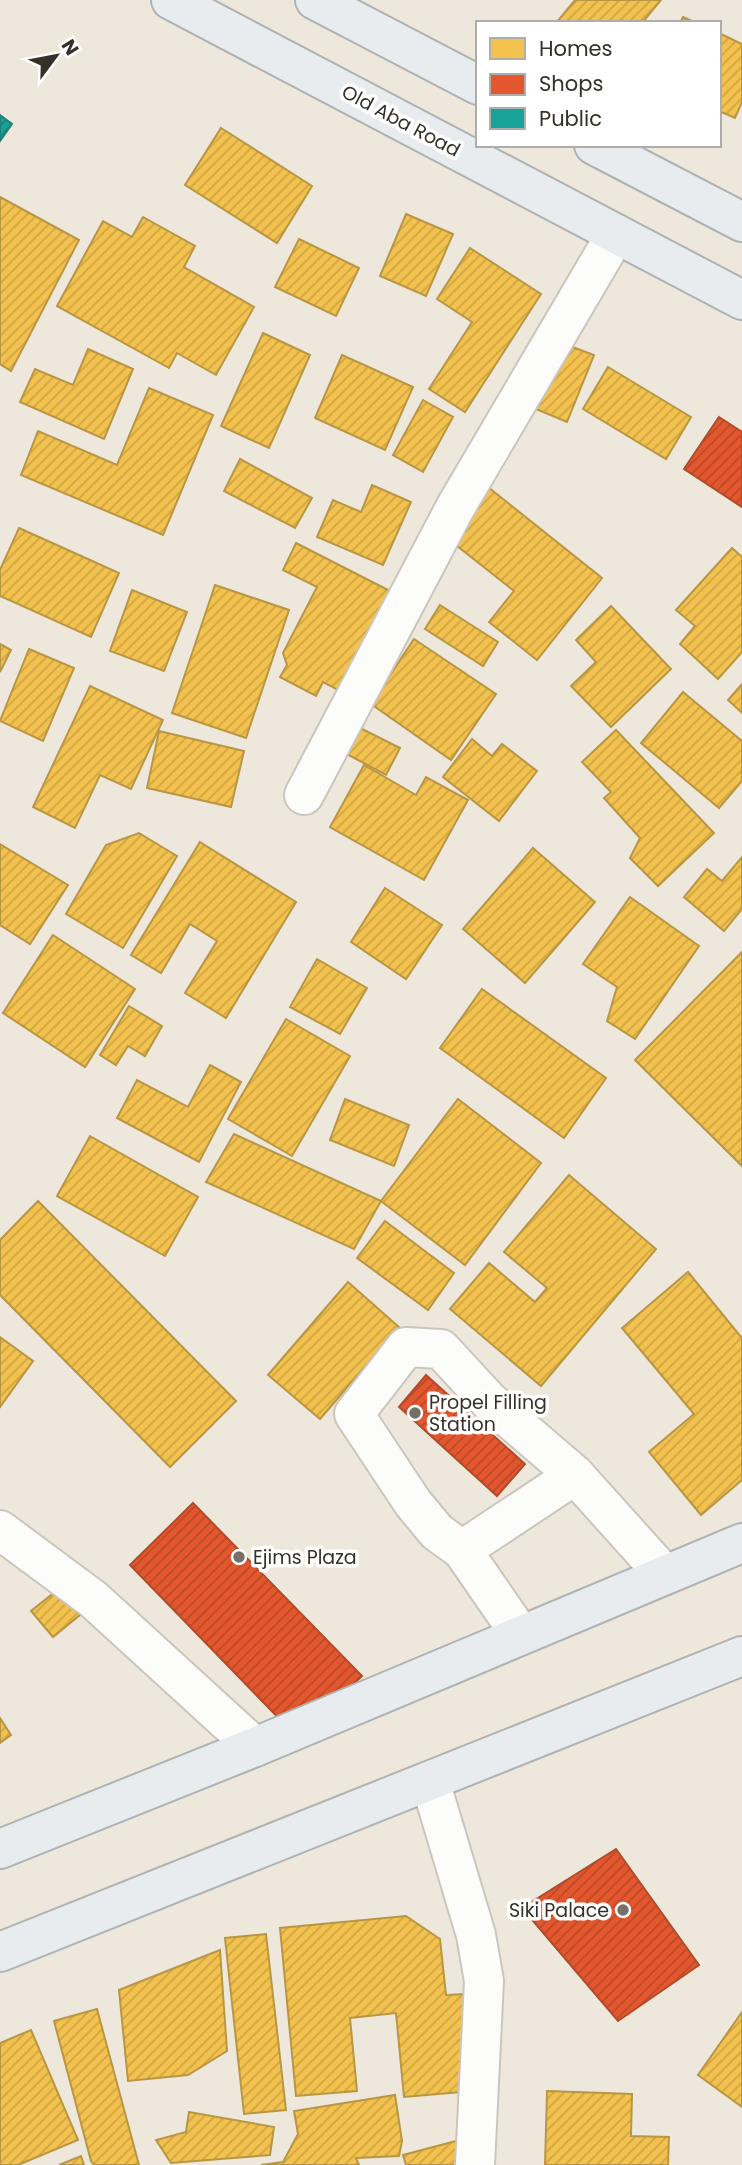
<svg xmlns="http://www.w3.org/2000/svg" width="742" height="2165" viewBox="0 0 742 2165" font-family="Poppins,sans-serif">
  <defs>
    <pattern id="homes-hatch" width="6" height="6" patternUnits="userSpaceOnUse" patternTransform="scale(1.75)"><rect width="6" height="6" fill="#f2c14e"/><path d="M-1 1l2-2M0 6l6-6M5 7l2-2" fill="none" stroke="#d0a644"/></pattern>
    <pattern id="shops-hatch" width="6" height="6" patternUnits="userSpaceOnUse" patternTransform="scale(1.75)"><rect width="6" height="6" fill="#e4572e"/><path d="M-1 1l2-2M0 6l6-6M5 7l2-2" fill="none" stroke="#ba4927"/></pattern>
    <pattern id="public-hatch" width="6" height="6" patternUnits="userSpaceOnUse" patternTransform="scale(1.75)"><rect width="6" height="6" fill="#17a398"/><path d="M-1 1l2-2M0 6l6-6M5 7l2-2" fill="none" stroke="#16857c"/></pattern>
  </defs>
  <rect width="100%" height="100%" fill="#eee8dc"/>
  <g fill="url(#homes-hatch)" stroke="#b99643" stroke-width="2">
    <polygon points="575,0 661,0 642,23 556,23"/>
    <polygon points="683,17 696,23 680,23"/>
    <polygon points="719,33 742,44 742,102 735,118 719,111"/>
    <polygon points="221,128 312,186 277,243 185,185"/>
    <polygon points="0,197 79,240 11,371 0,364"/>
    <polygon points="406,214 453,234 426,296 380,276"/>
    <polygon points="143,217 195,246 184,267 254,307 216,375 177,353 169,368 57,306 103,221 132,237"/>
    <polygon points="299,239 359,268 336,316 275,287"/>
    <polygon points="470,248 541,294 465,412 429,389 472,322 437,299"/>
    <polygon points="263,333 310,355 269,448 221,426"/>
    <polygon points="562,343 594,355 567,422 531,407"/>
    <polygon points="88,349 133,369 104,439 20,402 35,369 73,385"/>
    <polygon points="342,355 413,387 385,450 315,418"/>
    <polygon points="608,367 691,417 666,459 583,409"/>
    <polygon points="149,388 213,415 163,535 21,475 38,431 117,465"/>
    <polygon points="423,400 453,417 423,472 393,455"/>
    <polygon points="240,459 312,498 295,528 224,491"/>
    <polygon points="372,485 411,502 383,565 317,537 333,500 361,512"/>
    <polygon points="488,487 602,578 537,660 489,622 514,591 447,538"/>
    <polygon points="19,528 119,573 91,637 0,596 0,570"/>
    <polygon points="296,543 392,592 342,692 323,682 316,696 280,677 287,665 283,653 317,587 283,570"/>
    <polygon points="732,548 742,557 742,652 718,679 680,644 695,626 676,610"/>
    <polygon points="215,585 289,610 246,738 172,713"/>
    <polygon points="132,590 187,612 164,671 110,651"/>
    <polygon points="440,605 498,642 483,666 425,629"/>
    <polygon points="611,606 671,669 611,727 571,686 596,662 576,640"/>
    <polygon points="414,639 496,694 451,760 371,704"/>
    <polygon points="0,644 11,650 0,672"/>
    <polygon points="29,649 74,668 43,741 0,721"/>
    <polygon points="742,684 742,713 728,700"/>
    <polygon points="90,686 163,720 131,789 100,775 75,828 33,807"/>
    <polygon points="683,692 742,741 742,781 719,808 641,743"/>
    <polygon points="356,726 400,748 386,775 343,752"/>
    <polygon points="616,730 714,833 658,886 630,858 640,838 604,798 611,792 582,762"/>
    <polygon points="159,731 244,751 231,807 147,788"/>
    <polygon points="472,739 492,756 502,744 537,771 499,821 443,777"/>
    <polygon points="364,765 416,795 426,777 468,800 424,880 330,827"/>
    <polygon points="139,833 177,856 123,948 66,914 106,845"/>
    <polygon points="200,842 296,902 226,1018 185,993 217,941 190,924 161,973 131,955"/>
    <polygon points="0,844 68,885 30,944 0,925"/>
    <polygon points="533,848 595,902 525,983 463,929"/>
    <polygon points="742,857 742,909 724,931 684,897 707,869 722,881"/>
    <polygon points="385,888 442,925 406,979 351,942"/>
    <polygon points="630,897 699,946 635,1039 607,1021 617,987 583,964"/>
    <polygon points="53,935 135,989 85,1067 3,1013"/>
    <polygon points="742,952 742,1166 635,1060"/>
    <polygon points="317,959 367,988 340,1034 290,1007"/>
    <polygon points="482,989 606,1078 564,1138 440,1048"/>
    <polygon points="129,1006 162,1026 145,1056 128,1046 116,1065 100,1055"/>
    <polygon points="286,1019 350,1056 292,1156 228,1119"/>
    <polygon points="210,1065 241,1082 199,1162 117,1118 137,1080 188,1107"/>
    <polygon points="345,1099 409,1125 394,1166 330,1140"/>
    <polygon points="458,1099 541,1163 465,1265 381,1201"/>
    <polygon points="234,1134 381,1201 354,1249 206,1182"/>
    <polygon points="90,1136 198,1197 165,1256 57,1196"/>
    <polygon points="569,1175 656,1249 541,1386 450,1309 489,1263 535,1302 547,1288 504,1252"/>
    <polygon points="38,1201 236,1401 170,1467 0,1295 0,1240"/>
    <polygon points="385,1221 454,1273 428,1310 357,1258"/>
    <polygon points="688,1272 742,1338 742,1480 701,1515 649,1452 694,1414 622,1328"/>
    <polygon points="348,1282 399,1327 320,1419 268,1375"/>
    <polygon points="0,1337 33,1361 0,1407"/>
    <polygon points="60,1588 80,1615 53,1637 31,1611"/>
    <polygon points="0,1718 11,1735 0,1743"/>
    <polygon points="406,1916 440,1939 446,1995 464,1994 473,2091 404,2097 396,2013 350,2018 357,2091 296,2096 280,1928"/>
    <polygon points="266,1934 286,2110 244,2114 225,1938"/>
    <polygon points="220,1950 227,2051 188,2075 128,2081 119,1990"/>
    <polygon points="97,2009 139,2165 94,2165 91,2161 54,2021"/>
    <polygon points="742,2012 742,2107 698,2075"/>
    <polygon points="31,2030 78,2140 18,2165 0,2165 0,2043"/>
    <polygon points="547,2091 632,2094 631,2136 669,2137 668,2165 545,2165"/>
    <polygon points="395,2095 402,2141 399,2156 356,2158 359,2165 261,2165 283,2162 298,2134 294,2111"/>
    <polygon points="189,2112 274,2127 270,2155 171,2163 156,2140 186,2132"/>
    <polygon points="460,2140 474,2165 406,2165 403,2155"/>
    <polygon points="81,2156 84,2165 59,2165"/>
  </g>
  <g fill="url(#shops-hatch)" stroke="#b04c2c" stroke-width="2">
    <polygon points="719,417 742,432 742,507 684,469"/>
    <polygon points="426,1375 525,1464 497,1496 399,1407"/>
    <polygon points="193,1503 362,1676 298,1738 130,1565"/>
    <polygon points="616,1849 699,1965 618,2021 522,1908"/>
  </g>
  <polygon fill="url(#public-hatch)" stroke="#208177" stroke-width="2" points="0,115 12,124 0,141"/>
  <g fill="none" stroke-linecap="round" stroke-linejoin="round">
    <g stroke="#cbc6bd" stroke-width="42">
      <g id="minor">
        <polyline points="304,795 455,508 616,234"/>
        <polyline points="0,1530 93,1599 255,1747"/>
        <polyline points="462,1550 575,1475"/>
        <polyline points="520,1634 462,1550 437,1532 413,1503 354,1414 406,1347 441,1349 489,1401 575,1475 664,1574"/>
        <polyline points="430,1781 476,1935 484,1981 475,2165"/>
      </g>
    </g>
    <g stroke="#aeb2b3" stroke-width="42">
      <g id="major">
        <polyline points="171,0 742,300"/>
        <polyline points="315,0 478,85"/>
        <polyline points="594,145 742,222"/>
        <polyline points="0,1849 255,1747 742,1543"/>
        <polyline points="0,1952 742,1656"/>
      </g>
    </g>
    <use href="#minor" stroke="#fcfcfa" stroke-width="38"/>
    <use href="#major" stroke="#e9ecef" stroke-width="38"/>
  </g>
  <g fill="#767168" stroke="#fff" stroke-width="2.5">
    <circle cx="415" cy="1413" r="7"/>
    <circle cx="239" cy="1557" r="7"/>
    <circle cx="623" cy="1910" r="7"/>
  </g>
  <g text-anchor="middle" dominant-baseline="central" stroke-width="7" stroke-linejoin="round" paint-order="stroke">
    <g font-size="19" fill="#353129" stroke="#fff">
      <text transform="translate(401 121) rotate(28)">Old Aba Road</text>
    </g>
    <g font-size="19" fill="#353129" stroke="#fff" text-anchor="start">
      <text x="429" y="1402">Propel Filling<tspan x="429" dy="22">Station</tspan></text>
      <text x="253" y="1557">Ejims Plaza</text>
      <text x="609" y="1910" text-anchor="end">Siki Palace</text>
    </g>
  </g>
  <rect x="476" y="21" width="245" height="126" fill="#ffffff" stroke="#aeada9" stroke-width="2"/>
  <rect x="490" y="38" width="35" height="21" fill="#f2c14e" stroke="#aeada9" stroke-width="2"/>
  <text x="539" y="56" font-size="21" fill="#353129">Homes</text>
  <rect x="490" y="74" width="35" height="21" fill="#e4572e" stroke="#aeada9" stroke-width="2"/>
  <text x="539" y="91" font-size="21" fill="#353129">Shops</text>
  <rect x="490" y="108" width="35" height="21" fill="#17a398" stroke="#aeada9" stroke-width="2"/>
  <text x="539" y="126" font-size="21" fill="#353129">Public</text>
  <g transform="translate(56 56) rotate(58)" stroke="#ffffff" stroke-width="5" paint-order="stroke">
  <path d="M0-5L12 26L0 18L-12 26Z" fill="#353129"/>
  <text y="-10" font-size="19" font-weight="bold" text-anchor="middle" fill="#353129">N</text>
  </g>
</svg>
